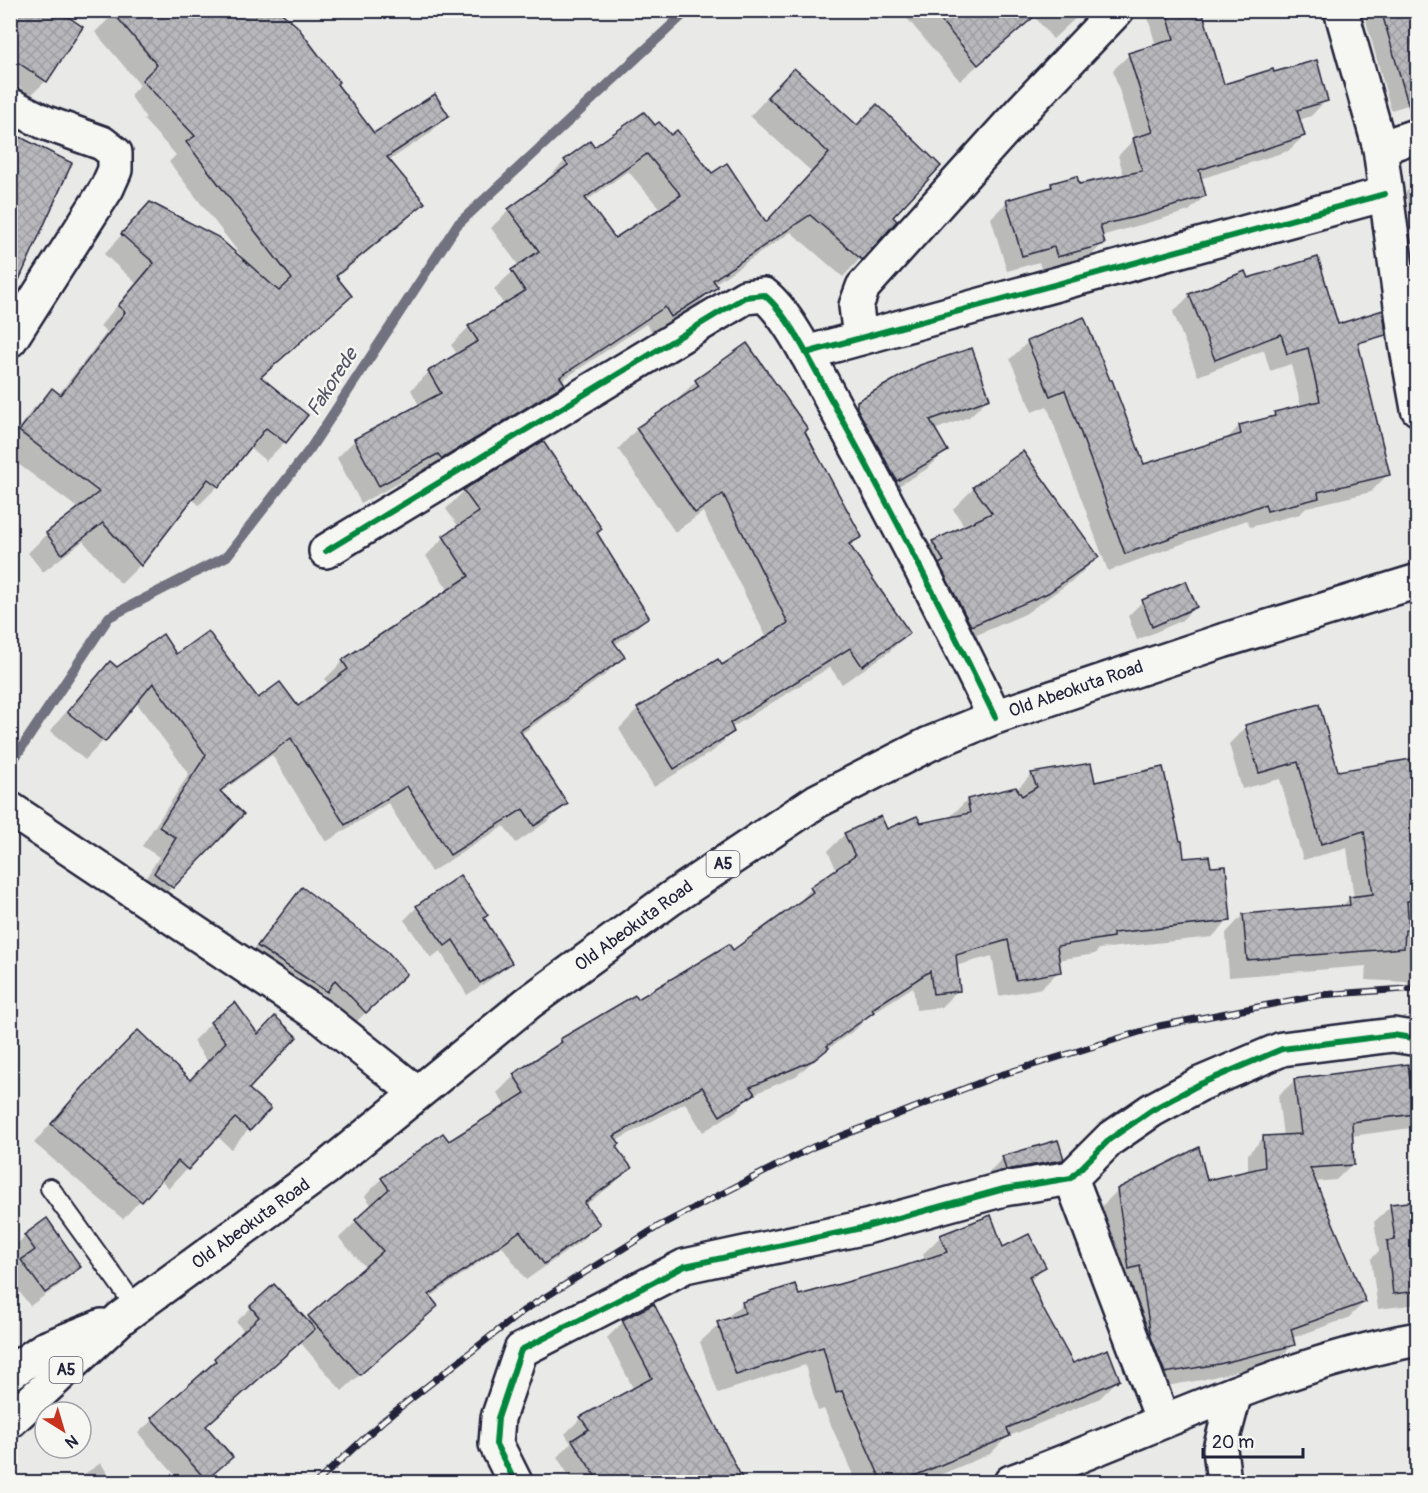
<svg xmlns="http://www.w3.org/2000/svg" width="1428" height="1493" viewBox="0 0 1428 1493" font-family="Pangolin,sans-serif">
  <defs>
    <pattern id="building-cross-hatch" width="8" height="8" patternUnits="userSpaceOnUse" patternTransform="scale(1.5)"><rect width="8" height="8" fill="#b8b8bc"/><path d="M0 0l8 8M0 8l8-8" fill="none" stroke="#9e9ea2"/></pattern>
  </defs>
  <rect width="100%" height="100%" fill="#e9e9e7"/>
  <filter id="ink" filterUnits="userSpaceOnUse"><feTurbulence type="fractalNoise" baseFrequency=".0167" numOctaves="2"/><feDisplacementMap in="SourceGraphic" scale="12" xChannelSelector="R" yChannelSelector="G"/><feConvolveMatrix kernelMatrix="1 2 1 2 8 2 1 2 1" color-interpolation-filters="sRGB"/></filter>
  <g filter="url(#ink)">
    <g fill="#0003" fill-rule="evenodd">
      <polygon points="10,10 46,81 31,95 10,81"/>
      <polygon points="900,10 1019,10 1028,21 960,81"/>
      <polygon points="1029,10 1089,10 1083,15 1081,13 1053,39"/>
      <polygon points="1156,10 1201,10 1223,86 1273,74 1326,100 1311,116 1299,120 1304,136 1288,151 1200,179 1205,196 1189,211 1101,236 1103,243 1088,259 1042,272 1039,262 1007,271 991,218 1007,202 1045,191 1051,184 1078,186 1124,176 1118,156 1134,139 1113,70 1129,55 1156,46 1148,18"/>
      <polygon points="1363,10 1418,10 1418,102 1391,110"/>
      <polygon points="114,14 336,84 374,135 447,116 429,134 388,161 423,203 404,222 336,278 331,314 260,378 306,415 285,442 266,461 249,447 218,486 199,505 191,498 140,565 121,584 83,541 43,572 28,553 47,534 79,509 10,458 10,439 33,409 52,390 58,395 107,332 100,326 136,283 104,254 150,204 241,259 242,257 169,162 176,155 144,120 146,118 130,95 140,85 95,32"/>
      <path d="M 776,88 L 895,221 L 843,277 L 791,232 L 714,284 L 716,286 L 698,304 L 653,334 L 646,324 L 561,381 L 563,384 L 545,402 L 423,476 L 420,472 L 361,503 L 337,458 L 355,440 L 419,405 L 411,390 L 429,372 L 458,355 L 451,345 L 469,327 L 504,305 L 494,289 L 519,266 L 491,228 L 509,210 L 549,181 L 547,179 L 565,161 L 654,127 L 765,224 L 812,172 L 750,116 ZM 628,171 L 661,210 L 615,240 L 586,201 Z"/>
      <polygon points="1418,181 1418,233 1405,193"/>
      <polygon points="1247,279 1336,326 1388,474 1371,492 1307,507 1300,514 1250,527 1247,520 1108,571 1047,406 1032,412 1010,359 1028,342 1143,466 1226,440 1239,426 1270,419 1275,414 1301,407 1291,364 1270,371 1264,350 1198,376 1173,312 1190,295"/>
      <polygon points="1417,283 1418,326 1411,290"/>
      <polygon points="696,381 803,432 860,536 849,547 908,633 889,652 842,684 830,667 731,728 733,732 713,751 654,787 619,729 638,709 721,667 767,638 703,512 675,532 618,449 637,429 678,402 677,400"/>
      <polygon points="988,399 969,417 934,430 946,451 927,469 878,498 839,422 858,403"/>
      <polygon points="974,488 1097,557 1076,578 1025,614 949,647 911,563 933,542 965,527 953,509"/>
      <polygon points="464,491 595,534 648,617 629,635 614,645 623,657 605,675 520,735 566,803 548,821 516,843 504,826 431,872 388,803 326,842 272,755 220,793 172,887 154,905 137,892 159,857 142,846 189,774 136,702 103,741 85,760 50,731 92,681 110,663 117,669 176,656 257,700 297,708 328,685 325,679 343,661 449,591 426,556 444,537 459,527 446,509"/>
      <polygon points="1143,601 1195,607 1181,621 1137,640 1128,616"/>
      <polygon points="1246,727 1337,773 1418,759 1418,986 1408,987 1407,982 1365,980 1366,966 1229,977 1226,933 1243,915 1341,907 1349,899 1354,898 1347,848 1303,860 1280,779 1242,789 1229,744"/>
      <polygon points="1418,727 1418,755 1411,734"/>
      <polygon points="1090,764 1093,784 1182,860 1209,869 1229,920 1212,937 1099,949 1095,954 1057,960 1059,971 1042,988 999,996 992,956 955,966 958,990 941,1007 916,1010 913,987 868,1016 856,1029 822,1053 796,1076 752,1095 736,1111 703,1132 685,1103 616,1141 614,1147 630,1167 613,1184 584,1206 598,1224 581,1241 526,1280 502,1246 429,1298 436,1306 342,1391 300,1342 205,1427 216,1471 203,1482 181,1482 138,1433 202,1375 201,1373 245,1332 236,1322 274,1286 305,1321 366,1268 339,1238 372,1206 365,1196 382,1179 448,1143 506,1107 497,1093 514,1076 549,1052 561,1040 733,952 795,907 811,889 837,871 828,851 845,834 886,831 950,817 967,800 1016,790 1031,775"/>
      <polygon points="302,889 405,974 353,1025 323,994 313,1004 246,959 290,902"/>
      <polygon points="417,907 482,918 510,963 497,975 467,995 440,951 431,958 404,920"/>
      <polygon points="235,1004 247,1090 268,1108 231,1149 217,1136 169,1188 160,1179 123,1219 34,1143 65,1107 138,1032 190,1082 208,1062 193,1041 211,1023"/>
      <polygon points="1418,1079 1418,1127 1351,1136 1352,1164 1336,1180 1314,1182 1365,1302 1348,1318 1292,1338 1293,1345 1277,1361 1201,1380 1149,1389 1113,1284 1101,1207 1118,1190 1206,1182 1248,1172 1248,1154 1264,1137 1283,1136 1278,1096 1295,1080"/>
      <polygon points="1003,1158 1062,1158 1046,1174 992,1183 989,1172"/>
      <polygon points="1418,1202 1418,1304 1378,1309 1371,1259 1379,1251 1374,1222 1391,1206"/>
      <polygon points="25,1236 79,1267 65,1281 30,1306 10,1279 10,1273 20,1263 11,1250"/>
      <polygon points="941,1236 1002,1249 1044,1267 1030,1281 1041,1307 1072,1365 1118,1380 1100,1398 1007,1437 990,1454 923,1482 856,1482 824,1409 818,1411 805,1365 718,1393 700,1342 743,1303 798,1297 925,1261 923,1254"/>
      <polygon points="653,1306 742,1482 573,1482 557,1457 571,1443 565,1434 581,1418 634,1390 607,1338 623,1322"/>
      <polygon points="101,1463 110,1478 116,1482 72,1482"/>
    </g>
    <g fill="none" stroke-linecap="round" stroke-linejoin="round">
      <polyline stroke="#71717f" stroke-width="10" points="10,765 109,617 227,556 310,449 457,225 688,10"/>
    </g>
    <g fill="url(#building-cross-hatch)" stroke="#22223b" stroke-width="1.5" fill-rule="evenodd">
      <polygon points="10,10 58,10 83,27 47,82 10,57"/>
      <polygon points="111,10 278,10 297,26 339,82 337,84 374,133 435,94 449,116 387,157 425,203 336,276 352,296 261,377 308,415 286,443 266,428 219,487 208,479 141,566 103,523 62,554 46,533 99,492 19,431 52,388 61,395 125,312 118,306 154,263 121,234 150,202 218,237 279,291 292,279 186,142 195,136 142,80 157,65"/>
      <polygon points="932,10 1042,10 978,65"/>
      <polygon points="1166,10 1202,10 1224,84 1273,69 1274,72 1317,60 1328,101 1297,110 1305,136 1199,170 1206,196 1144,215 1100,225 1105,244 1057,257 1054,247 1022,256 1006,200 1052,187 1051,183 1077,176 1079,184 1142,171 1133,138 1153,132 1128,53 1174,39"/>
      <polygon points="1381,10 1418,10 1418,113 1411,114"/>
      <path d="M 794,68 L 857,125 L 877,104 L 941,166 L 893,217 L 897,221 L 862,260 L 810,215 L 713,280 L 718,287 L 671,317 L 665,307 L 560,377 L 565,384 L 442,459 L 438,454 L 379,486 L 354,439 L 441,393 L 428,371 L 478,341 L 468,326 L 525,291 L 511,270 L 539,251 L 508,209 L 568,165 L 564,160 L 590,141 L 594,147 L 644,112 L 655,125 L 659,122 L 671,135 L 677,130 L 712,173 L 727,163 L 766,222 L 829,153 L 767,97 ZM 647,154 L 681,195 L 615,238 L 585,198 Z"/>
      <polygon points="10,132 72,163 10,300"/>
      <polygon points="1318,257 1338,324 1383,310 1386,335 1358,343 1390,475 1318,492 1319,498 1267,511 1265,504 1125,554 1065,390 1050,396 1027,341 1084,317 1110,380 1112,380 1144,464 1241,434 1239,425 1275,416 1274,412 1320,401 1308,348 1287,354 1281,334 1215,360 1189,294 1245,271 1248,278"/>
      <polygon points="747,343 808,429 805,432 862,537 849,544 910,633 862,666 850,648 730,723 734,732 674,769 637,708 718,659 722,665 788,623 723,494 695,513 636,428 699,386 695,380"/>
      <polygon points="972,348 990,399 930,420 948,451 897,481 857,408 857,401 920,365"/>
      <polygon points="543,441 602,529 597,533 649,617 613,641 625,657 520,731 568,804 534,826 523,809 450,855 407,786 345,825 291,738 220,791 244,814 173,888 154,873 176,838 159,827 206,755 153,683 105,742 67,712 110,661 117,667 163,634 176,654 208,631 258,698 280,682 298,706 348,669 342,660 469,576 443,536 479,512 463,490"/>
      <polygon points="1023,451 1099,557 1048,593 971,626 939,564 944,561 932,541 992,513 973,487"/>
      <polygon points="1186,581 1197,607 1152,627 1142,600"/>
      <polygon points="1319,704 1338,771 1418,758 1418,900 1407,901 1409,929 1405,930 1404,948 1247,960 1243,914 1350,905 1349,897 1373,894 1364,831 1321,844 1298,762 1259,773 1245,725"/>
      <polygon points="1091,763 1095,782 1163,767 1180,841 1182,841 1184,858 1209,856 1211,867 1226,866 1231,921 1113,933 1113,937 1057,946 1061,972 1016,980 1008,940 956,955 960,991 933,994 930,971 872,1009 874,1012 827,1046 829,1048 814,1060 750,1087 755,1094 720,1116 702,1087 614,1136 620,1144 616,1147 632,1168 584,1203 600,1224 544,1264 520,1231 429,1295 438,1306 360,1375 308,1316 383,1251 355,1220 389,1189 381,1178 443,1133 449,1141 525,1093 513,1074 562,1042 560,1039 635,995 638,999 729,944 733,950 813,892 810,887 855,856 844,833 881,816 887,829 917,816 921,823 970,813 967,799 1016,787 1022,796 1037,787 1031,773"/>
      <polygon points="460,875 488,915 484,918 512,963 480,983 453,940 445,946 416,906"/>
      <polygon points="302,887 388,952 407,974 366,1013 335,980 327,992 257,946"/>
      <polygon points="235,1002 258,1034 275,1016 297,1037 249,1089 271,1108 250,1131 235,1118 188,1170 178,1161 142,1202 51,1124 83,1087 138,1030 190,1080 226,1042 210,1022"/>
      <polygon points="1408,1064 1415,1114 1352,1122 1354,1165 1310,1168 1366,1302 1291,1329 1295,1345 1219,1364 1165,1373 1151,1337 1140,1266 1129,1269 1117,1189 1199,1147 1207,1180 1265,1167 1263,1136 1301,1134 1294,1079"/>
      <polygon points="1058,1140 1064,1159 1062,1160 1006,1170 1002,1156"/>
      <polygon points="1418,1201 1418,1291 1393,1294 1387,1241 1395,1240 1390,1204"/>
      <polygon points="991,1215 1003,1247 1029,1234 1046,1267 1029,1276 1042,1307 1073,1363 1108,1349 1120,1380 1007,1428 1010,1436 900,1482 882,1482 842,1391 836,1393 823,1347 736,1375 717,1322 745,1313 742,1302 795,1284 799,1295 898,1268 947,1252 940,1235"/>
      <polygon points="47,1218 81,1267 45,1293 21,1260 35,1250 24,1235"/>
      <polygon points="274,1284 315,1329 206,1426 233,1457 206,1480 151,1418 216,1361 214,1358 259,1317 250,1306"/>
      <polygon points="654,1304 744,1482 599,1482 572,1440 589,1429 580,1417 652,1378 622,1320"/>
    </g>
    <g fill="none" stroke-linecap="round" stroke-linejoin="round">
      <g stroke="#22223b" stroke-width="22">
        <polyline id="lane" points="50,1188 136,1307"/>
      </g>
      <g stroke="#22223b" stroke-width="38">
        <g id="street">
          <polyline points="1341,10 1380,148 1406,343 1418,409"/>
          <polyline points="10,105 46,123 102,143 115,153 115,170 107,188 10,340"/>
          <polyline points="1380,148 1418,135"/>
          <polyline points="860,338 856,306 863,287 1024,108 1117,10"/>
          <polyline points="806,353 1385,194"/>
          <path d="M 326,551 L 745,297 L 764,295 C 789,314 816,372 832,401 C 889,505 943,610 995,717"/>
          <polyline points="10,809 323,1018 417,1093"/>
          <polyline points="1071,1178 1163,1421"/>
          <polyline points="515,1482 496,1444 498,1418 521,1350 685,1266 866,1227 1004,1189 1071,1178 1110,1139 1152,1110 1200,1084 1282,1049 1393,1035 1418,1039"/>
          <path d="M 1011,1482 C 1146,1433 1275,1365 1418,1339"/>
          <polyline points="1224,1482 1220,1449 1235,1393"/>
        </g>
      </g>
      <g stroke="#22223b" stroke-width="38">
        <g id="highway">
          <polyline points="10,1373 44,1349 102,1326"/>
          <polyline points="10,1421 121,1318 325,1169 528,1003 670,899 817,801 929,744 995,717 1222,641 1418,581"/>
        </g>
      </g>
      <use href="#lane" stroke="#f6f6f2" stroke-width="18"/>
      <use href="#street" stroke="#f6f6f2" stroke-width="33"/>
      <use href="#highway" stroke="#f6f6f2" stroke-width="33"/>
      <g stroke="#22223b" stroke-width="7">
        <polyline id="rail" points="317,1482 384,1420 523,1311 659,1226 813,1147 997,1076 1159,1026 1320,995 1418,988"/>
      </g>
      <use href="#rail" stroke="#f6f6f2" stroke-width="4.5" stroke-dasharray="14" stroke-linecap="butt"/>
      <g stroke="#f6f6f2" stroke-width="10">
        <g id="cycleway">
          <polyline points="806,353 1385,194"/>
          <path d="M 326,551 L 745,297 L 764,295 C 789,314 816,372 832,401 C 889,505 943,610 995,717"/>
          <polyline points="515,1482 496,1444 498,1418 521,1350 685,1266 866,1227 1004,1189 1071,1178 1110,1139 1152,1110 1200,1084 1282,1049 1393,1035 1418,1039"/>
        </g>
      </g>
      <use href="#cycleway" stroke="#00873e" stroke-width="6"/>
    </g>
  </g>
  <g text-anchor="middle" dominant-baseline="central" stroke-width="4.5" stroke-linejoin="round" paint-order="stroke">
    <g fill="#f6f6f2" stroke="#626272" stroke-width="1.5">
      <rect x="706.5" y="851" width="33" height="26" rx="4.5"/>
      <rect x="49.5" y="1357" width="33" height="26" rx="4.5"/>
    </g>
    <g font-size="16" font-weight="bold" fill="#22223b">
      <text x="723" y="864">A5</text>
      <text x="66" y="1370">A5</text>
    </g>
    <g font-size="18" fill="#22223b" stroke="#f6f6f2">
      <text transform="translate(1076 689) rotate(-19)">Old Abeokuta Road</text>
      <text transform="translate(634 926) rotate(-36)">Old Abeokuta Road</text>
      <text transform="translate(251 1224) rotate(-36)">Old Abeokuta Road</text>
    </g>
    <g font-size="20" font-style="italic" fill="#565668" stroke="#f6f6f2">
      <text transform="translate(332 382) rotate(-57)">Fakorede</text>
    </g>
  </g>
  <rect width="1428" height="1493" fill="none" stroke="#f6f6f2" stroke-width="36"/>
  <rect x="18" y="18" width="1392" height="1457" fill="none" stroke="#22223b" stroke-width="2" filter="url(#ink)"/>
  <g transform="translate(63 1430) rotate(143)"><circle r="28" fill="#f6f6f2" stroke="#a1a1a9" stroke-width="1.5"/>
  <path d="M0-4.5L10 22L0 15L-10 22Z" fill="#c8321e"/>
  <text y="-9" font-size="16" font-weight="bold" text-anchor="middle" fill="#22223b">N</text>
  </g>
  <path d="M1203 1448v9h100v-9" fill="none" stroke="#22223b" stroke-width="3"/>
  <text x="1212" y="1448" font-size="18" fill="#22223b" stroke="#f6f6f2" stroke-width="4.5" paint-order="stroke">20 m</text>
</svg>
